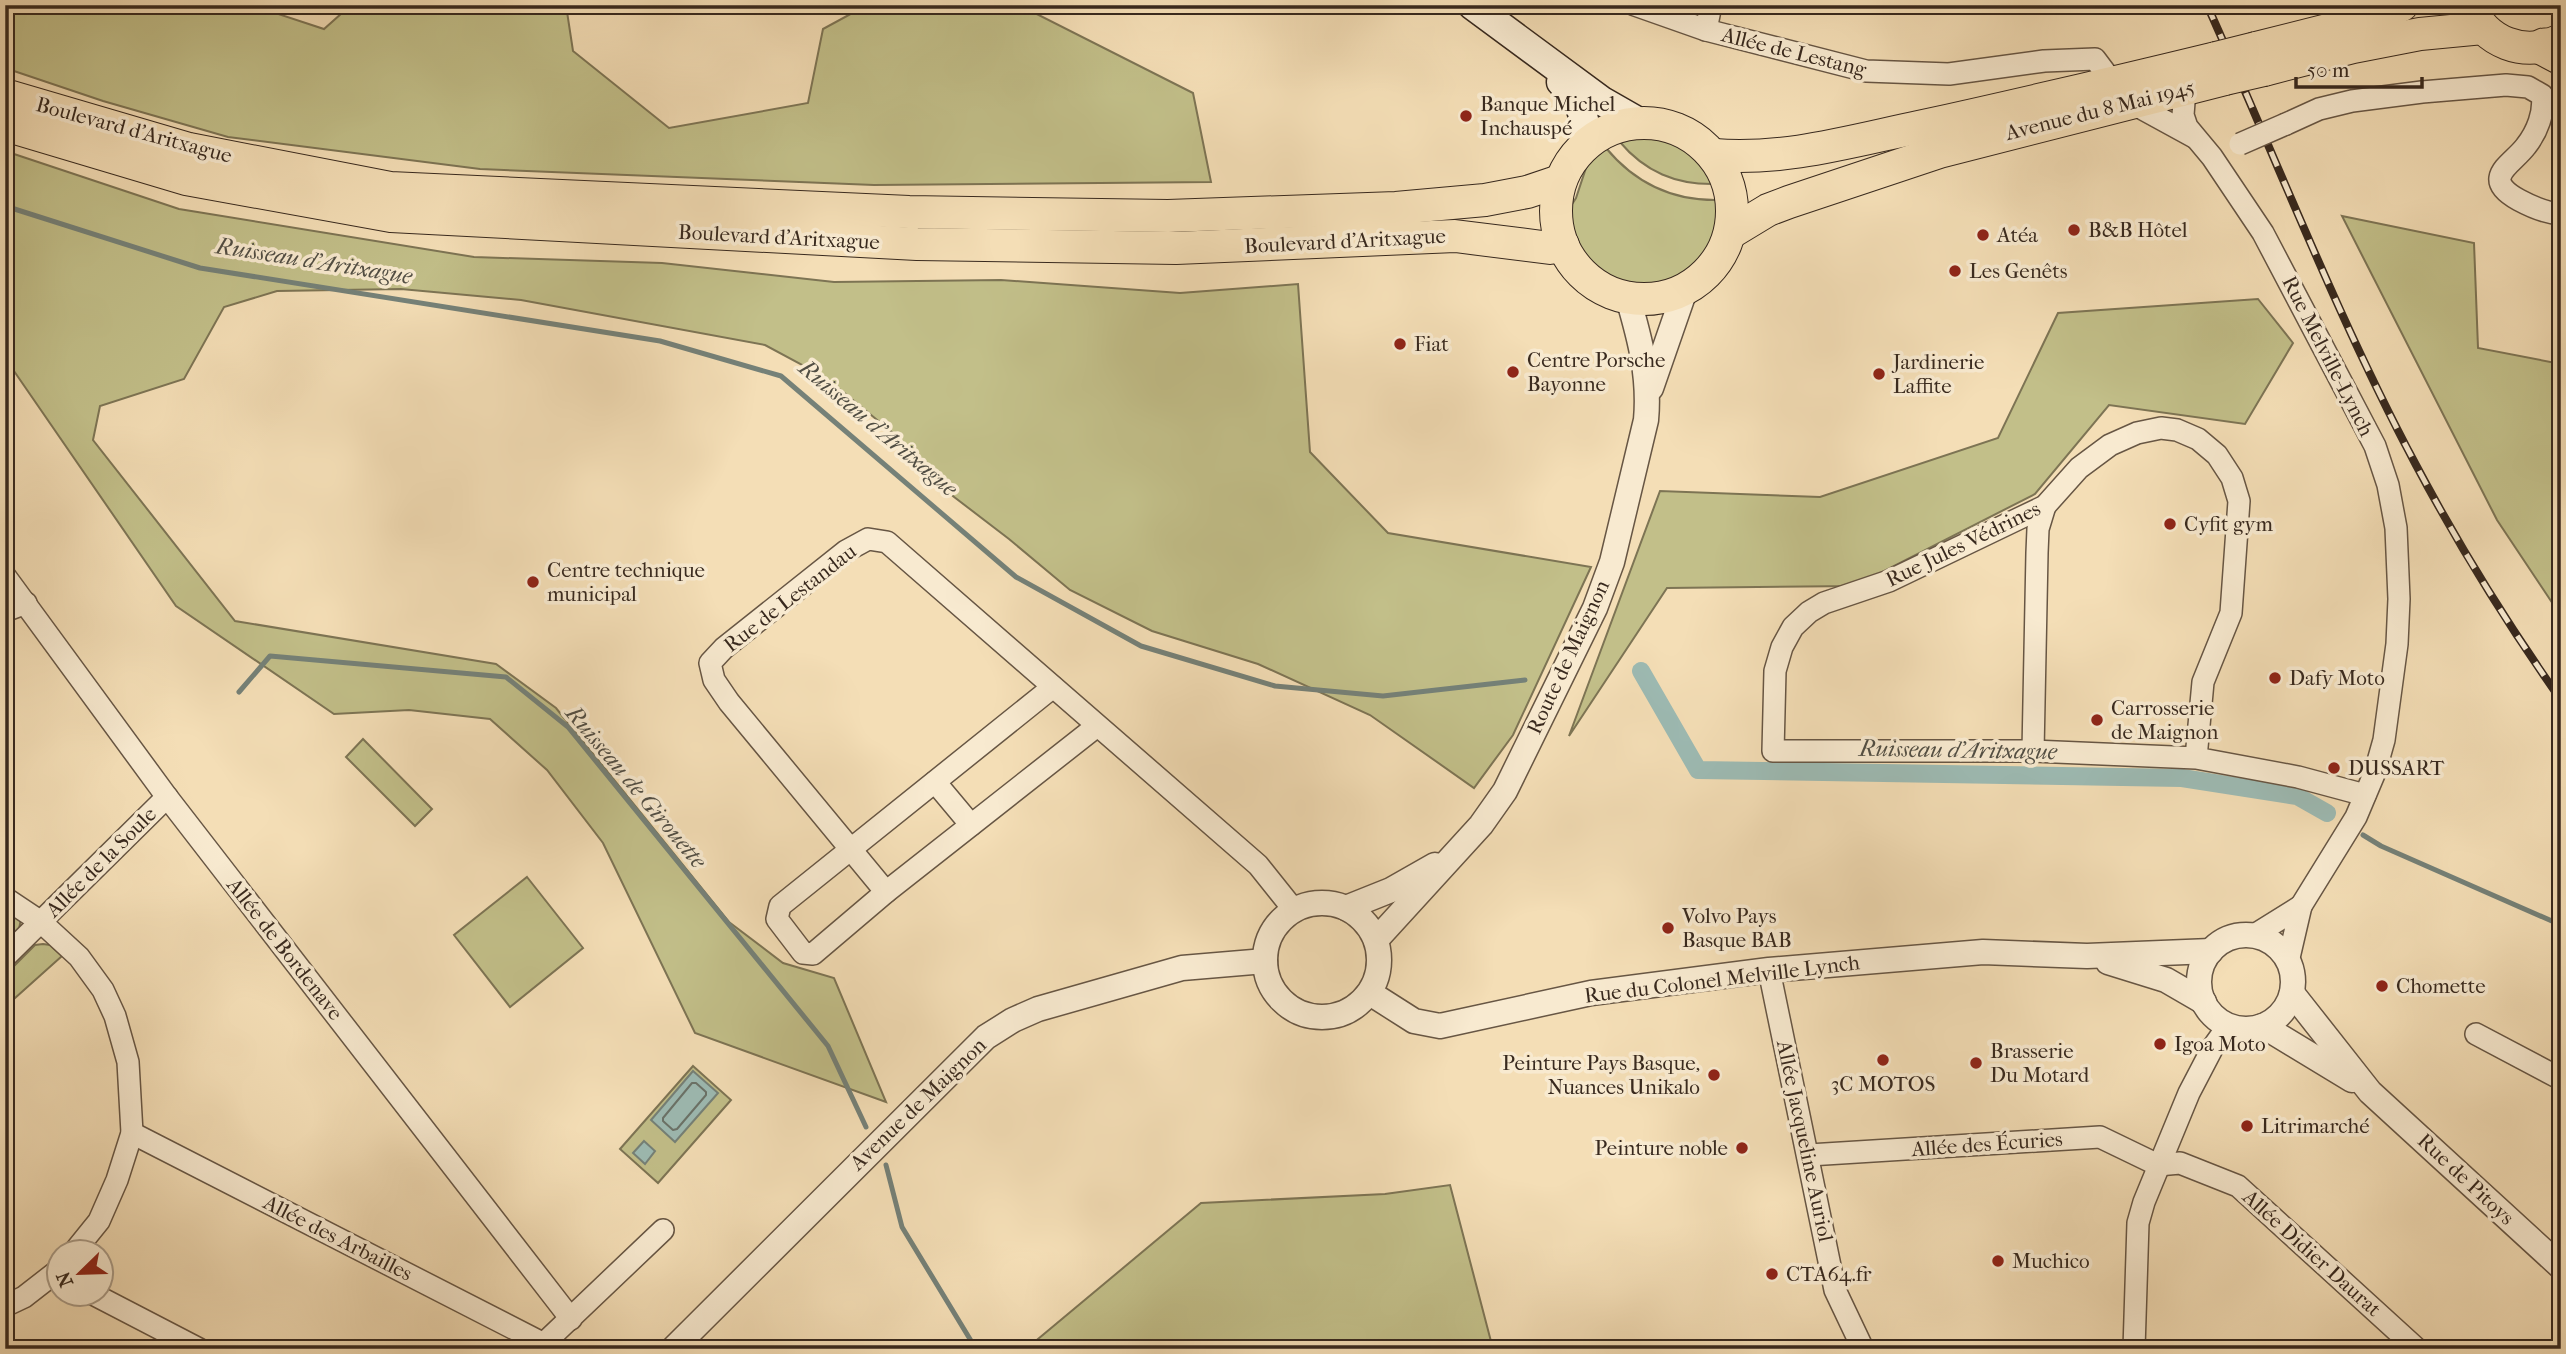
<svg xmlns="http://www.w3.org/2000/svg" width="2566" height="1354" viewBox="0 0 2566 1354" font-family="'IM FELL French Canon',serif">
  <rect width="100%" height="100%" fill="#f4deb6"/>
  <filter id="stains"><feTurbulence type="fractalNoise" baseFrequency=".00286" numOctaves="4"/><feColorMatrix values="0 0 0 0 .2 0 0 0 0 .09 0 0 0 0 .02 0 0 0 .5 -.17"/></filter>
  <radialGradient id="worn" r=".72"><stop offset=".6" stop-color="#630" stop-opacity="0"/><stop offset="1" stop-color="#630" stop-opacity=".3"/></radialGradient>
  <g fill="#c2bf89" stroke="#7d7454" stroke-width="2">
    <polygon points="5,5 251,5 324,29 351,5 566,5 573,51 669,128 808,103 823,29 867,5 1019,5 1193,93 1211,182 874,185 480,169 228,137 103,101 5,68"/>
    <path d="M 1639,136 C 1675,139 1698,152 1716,184 C 1676,185 1645,172 1619,141 Z"/>
    <path d="M 1606,148 C 1635,183 1673,201 1719,200 C 1719,216 1718,233 1711,247 C 1685,297 1614,303 1581,257 C 1572,244 1570,228 1567,212 L 1576,198 L 1589,159 Z"/>
    <polygon points="5,151 179,209 474,257 662,263 834,282 1001,280 1180,293 1298,284 1310,452 1388,533 1591,567 1513,735 1474,788 1370,715 1258,664 1152,631 1070,590 1009,539 945,490 899,438 842,391 808,368 765,345 521,300 401,289 277,291 224,307 184,379 100,406 93,440 235,621 496,664 556,708 729,922 783,963 834,978 886,1102 695,1033 603,843 547,770 490,719 409,710 334,714 176,606 5,358"/>
    <polygon points="2342,216 2474,243 2478,348 2561,364 2561,616 2497,520"/>
    <polygon points="2258,299 2293,343 2245,424 2109,405 2035,494 1855,586 1667,588 1569,736 1660,491 1820,497 1998,438 2058,313"/>
    <polygon points="363,739 432,809 415,826 346,757"/>
    <polygon points="527,877 583,948 510,1007 454,935"/>
    <polygon points="5,909 21,919 19,929 5,942"/>
    <polygon points="43,944 50,945 62,956 5,1007 5,975 35,945"/>
    <path d="M 5,1061 C 15,1094 18,1112 5,1145 Z"/>
    <polygon points="693,1066 731,1100 658,1183 620,1149"/>
    <polygon points="1450,1185 1493,1349 1026,1349 1201,1203 1385,1194"/>
  </g>
  <g fill="#9dbbb4" stroke="#758178" stroke-width="2">
    <polygon points="693,1071 718,1093 675,1142 651,1120"/>
    <polygon points="644,1141 655,1151 645,1164 633,1153"/>
  </g>
  <g fill="none" stroke-linecap="round" stroke-linejoin="round">
    <polygon stroke="#6a7269" stroke-width="2" points="692,1083 696,1083 706,1092 706,1095 677,1129 673,1130 663,1121 663,1118"/>
    <g stroke="#758178" stroke-width="5">
      <polyline points="5,206 200,268 660,341 781,376 1016,577 1141,646 1275,686 1383,696 1525,680"/>
      <polyline points="239,692 270,656 506,677 568,727 828,1046 866,1127"/>
      <polyline points="2363,835 2381,846 2561,925"/>
      <polyline points="886,1165 902,1227 976,1349"/>
    </g>
    <polyline stroke="#9dbbb4" stroke-width="18" points="1641,671 1698,770 2182,778 2297,796 2327,813"/>
    <g stroke="#675644" stroke-width="24">
      <g id="minor">
        <polyline points="1635,5 1706,30 1866,71 1949,74 2044,61 2095,59 2113,83"/>
        <polyline points="1706,30 1711,5"/>
        <polyline points="2185,89 2183,115 2187,127 2212,157 2263,233 2375,446 2388,485 2396,528 2399,599 2397,644 2384,740 2375,772 2356,817 2301,906"/>
        <polyline points="2130,102 2194,137"/>
        <path d="M 2286,124 L 2319,109 L 2352,101 L 2422,92 L 2506,85 L 2528,87 L 2542,95 C 2545,112 2537,132 2526,146 C 2512,165 2479,178 2519,200 C 2532,207 2545,213 2561,214"/>
        <polyline points="5,576 167,797 571,1319"/>
        <polyline points="5,611 26,603"/>
        <polyline points="1053,687 780,906 777,919 803,953 813,954 886,892 1097,726"/>
        <polyline points="2033,751 2037,553 2038,529 2045,506"/>
        <polyline points="2196,758 2203,682 2231,613 2239,501 2232,478 2217,455 2198,439 2177,430 2161,428 2137,433 2110,445 2079,468 2045,506 1889,581 1824,603 1809,612 1793,627 1782,647 1775,671 1773,751 2033,751 2196,758 2298,777 2365,795"/>
        <polyline points="935,782 971,825"/>
        <polyline points="886,892 729,702 714,680 710,663 724,648 846,551 868,539 887,542 1258,865 1294,910"/>
        <polyline points="5,898 41,922 79,957 103,990 115,1016 128,1062 132,1133 117,1180 99,1221 74,1252"/>
        <polyline points="2253,936 2301,906 2288,962"/>
        <polyline points="5,957 167,797"/>
        <polyline points="1769,970 1835,1290 1863,1349"/>
        <polyline points="2476,1034 2561,1079"/>
        <polyline points="132,1133 544,1344"/>
        <polyline points="1809,1155 2100,1137 2158,1165"/>
        <polyline points="2158,1165 2180,1163 2238,1186 2417,1349"/>
        <polyline points="93,1294 199,1349"/>
        <polyline points="5,1306 24,1297 60,1269"/>
        <polyline points="538,1349 663,1230"/>
        <polyline points="2134,1349 2138,1223 2144,1202 2189,1093 2213,1047 2228,1026"/>
      </g>
    </g>
    <g stroke="#675644" stroke-width="27">
      <g id="tertiary">
        <polyline points="1651,388 1685,290"/>
        <circle cx="1322" cy="960" r="57"/>
        <polyline points="1346,908 1391,890 1435,865"/>
        <circle cx="2246" cy="982" r="47"/>
        <path d="M 1376,940 L 1481,825 L 1505,791 L 1595,608 L 1612,562 L 1646,420 C 1650,377 1640,339 1628,298"/>
        <polyline points="2108,962 2166,980 2204,1002"/>
        <polyline points="1370,993 1414,1021 1440,1026 1591,993 1769,970 1983,952 2087,956 2211,951"/>
        <polyline points="2292,993 2370,1092 2561,1267"/>
        <polyline points="2263,1026 2352,1080"/>
        <polyline points="673,1349 986,1037 1013,1020 1038,1009 1182,968 1265,961"/>
      </g>
    </g>
    <g stroke="#38291e" stroke-width="31">
      <g id="secondary">
        <polyline points="1472,5 1602,101 1637,121"/>
        <path d="M 1561,82 C 1580,99 1586,117 1587,142"/>
      </g>
    </g>
    <g stroke="#38291e" stroke-width="34">
      <g id="primary">
        <path d="M 2469,5 C 2485,43 2524,58 2561,40"/>
        <polyline points="2256,48 2375,18 2402,5"/>
        <polyline points="2264,70 2353,47 2420,34 2483,28"/>
        <polyline points="5,95 189,149 390,188 909,212 1168,216 1396,208 1485,200 1527,192 1560,181"/>
        <circle cx="1644" cy="211" r="88"/>
        <polyline points="5,125 186,179 391,216 917,244 1176,248 1455,236 1550,248 1563,245"/>
        <path d="M 1714,155 C 1784,161 1852,141 1919,127 C 2019,105 2117,82 2216,58"/>
        <polyline points="1730,233 1768,210 1789,202 1939,152 2225,79"/>
      </g>
    </g>
    <g stroke="#38291e" stroke-width="39">
      <polyline id="motorway" points="2544,47 2561,56"/>
    </g>
    <use href="#minor" stroke="#f8ead0" stroke-width="21"/>
    <use href="#tertiary" stroke="#f8ead0" stroke-width="24"/>
    <use href="#secondary" stroke="#f8ead0" stroke-width="28"/>
    <use href="#primary" stroke="#f4deb6" stroke-width="32"/>
    <use href="#motorway" stroke="#f4deb6" stroke-width="37"/>
    <g stroke="#38291e" stroke-width="8">
      <path id="rail" d="M 2207,5 C 2276,158 2337,317 2416,465 C 2459,546 2508,625 2561,700"/>
    </g>
    <use href="#rail" stroke="#f8ead0" stroke-width="5" stroke-dasharray="16" stroke-linecap="butt"/>
    <g stroke="#675644" stroke-width="24" stroke-linecap="butt">
      <polyline id="minor-bridge" points="2240,144 2286,124"/>
    </g>
    <g stroke="#38291e" stroke-width="34" stroke-linecap="butt">
      <g id="primary-bridge">
        <polyline points="2216,58 2256,48"/>
        <polyline points="2225,79 2264,70"/>
      </g>
    </g>
    <use href="#minor-bridge" stroke="#f8ead0" stroke-width="21"/>
    <use href="#primary-bridge" stroke="#f4deb6" stroke-width="32"/>
  </g>
  <g fill="#8f2418" stroke="#f8ead0" stroke-width="2.5">
    <circle cx="1466" cy="116" r="7"/>
    <circle cx="2074" cy="230" r="7"/>
    <circle cx="1983" cy="235" r="7"/>
    <circle cx="1955" cy="271" r="7"/>
    <circle cx="1400" cy="344" r="7"/>
    <circle cx="1513" cy="372" r="7"/>
    <circle cx="1879" cy="374" r="7"/>
    <circle cx="2170" cy="524" r="7"/>
    <circle cx="533" cy="582" r="7"/>
    <circle cx="2275" cy="678" r="7"/>
    <circle cx="2097" cy="720" r="7"/>
    <circle cx="2334" cy="768" r="7"/>
    <circle cx="1668" cy="928" r="7"/>
    <circle cx="2382" cy="986" r="7"/>
    <circle cx="2160" cy="1044" r="7"/>
    <circle cx="1883" cy="1060" r="7"/>
    <circle cx="1976" cy="1063" r="7"/>
    <circle cx="1714" cy="1075" r="7"/>
    <circle cx="2247" cy="1126" r="7"/>
    <circle cx="1742" cy="1148" r="7"/>
    <circle cx="1998" cy="1261" r="7"/>
    <circle cx="1772" cy="1274" r="7"/>
  </g>
  <g text-anchor="middle" dominant-baseline="central" stroke-width="7" stroke-linejoin="round" paint-order="stroke">
    <g font-size="21" fill="#38291e" stroke="#f8ead0">
      <text transform="translate(1794 52) rotate(14)">Allée de Lestang</text>
      <text transform="translate(2100 110) rotate(-14)">Avenue du 8 Mai 1945</text>
      <text transform="translate(134 130) rotate(15)">Boulevard d'Aritxague</text>
      <text transform="translate(779 237) rotate(3)">Boulevard d'Aritxague</text>
      <text transform="translate(1345 241) rotate(-3)">Boulevard d'Aritxague</text>
      <text transform="translate(2328 356) rotate(63)">Rue Melville-Lynch</text>
      <text transform="translate(1963 544) rotate(-26)">Rue Jules Védrines</text>
      <text transform="translate(790 598) rotate(-38)">Rue de Lestandau</text>
      <text transform="translate(1568 657) rotate(-65)">Route de Maignon</text>
      <text transform="translate(101 862) rotate(-45)">Allée de la Soule</text>
      <text transform="translate(285 949) rotate(52)">Allée de Bordenave</text>
      <text transform="translate(1722 979) rotate(-7)">Rue du Colonel Melville Lynch</text>
      <text transform="translate(918 1104) rotate(-44)">Avenue de Maignon</text>
      <text transform="translate(1805 1141) rotate(78)">Allée Jacqueline Auriol</text>
      <text transform="translate(1987 1144) rotate(-4)">Allée des Écuries</text>
      <text transform="translate(2466 1179) rotate(43)">Rue de Pitoys</text>
      <text transform="translate(338 1238) rotate(27)">Allée des Arbailles</text>
      <text transform="translate(2312 1253) rotate(42)">Allée Didier Daurat</text>
    </g>
    <g font-size="21" fill="#38291e" stroke="#f8ead0" text-anchor="start">
      <text x="1480" y="104">Banque Michel<tspan x="1480" dy="24">Inchauspé</tspan></text>
      <text x="2088" y="230">B&amp;B Hôtel</text>
      <text x="1997" y="235">Atéa</text>
      <text x="1969" y="271">Les Genêts</text>
      <text x="1414" y="344">Fiat</text>
      <text x="1527" y="360">Centre Porsche<tspan x="1527" dy="24">Bayonne</tspan></text>
      <text x="1893" y="362">Jardinerie<tspan x="1893" dy="24">Laffite</tspan></text>
      <text x="2184" y="524">Cyfit gym</text>
      <text x="547" y="570">Centre technique<tspan x="547" dy="24">municipal</tspan></text>
      <text x="2289" y="678">Dafy Moto</text>
      <text x="2111" y="708">Carrosserie<tspan x="2111" dy="24">de Maignon</tspan></text>
      <text x="2348" y="768">DUSSART</text>
      <text x="1682" y="916">Volvo Pays<tspan x="1682" dy="24">Basque BAB</tspan></text>
      <text x="2396" y="986">Chomette</text>
      <text x="2174" y="1044">Igoa Moto</text>
      <text x="1990" y="1051">Brasserie<tspan x="1990" dy="24">Du Motard</tspan></text>
      <text x="1700" y="1063" text-anchor="end">Peinture Pays Basque,<tspan x="1700" dy="24">Nuances Unikalo</tspan></text>
      <text x="1883" y="1084" text-anchor="middle">3C MOTOS</text>
      <text x="2261" y="1126">Litrimarché</text>
      <text x="1728" y="1148" text-anchor="end">Peinture noble</text>
      <text x="2012" y="1261">Muchico</text>
      <text x="1786" y="1274">CTA64.fr</text>
    </g>
    <g font-size="23" font-style="italic" fill="#514e44" stroke="#f8ead0">
      <text transform="translate(314 261) rotate(9)">Ruisseau d'Aritxague</text>
      <text transform="translate(878 428) rotate(40)">Ruisseau d'Aritxague</text>
      <text transform="translate(1958 750) rotate(1)">Ruisseau d'Aritxague</text>
      <text transform="translate(636 787) rotate(50)">Ruisseau de Girouette</text>
    </g>
  </g>
  <rect width="2566" height="1354" fill="none" stroke="#f4deb6" stroke-width="28"/>
  <rect x="7" y="7" width="2552" height="1340" fill="none" stroke="#38291e" stroke-width="3.5"/>
  <rect x="14" y="14" width="2538" height="1326" fill="none" stroke="#38291e" stroke-width="2"/>
  <g transform="translate(80 1273) rotate(247)"><circle r="33" fill="#f8ead0" stroke="#ab9d89" stroke-width="2"/>
  <path d="M0-5L12 26L0 18L-12 26Z" fill="#8f2418"/>
  <text y="-10" font-size="19" font-weight="bold" text-anchor="middle" fill="#38291e">N</text>
  </g>
  <path d="M2296 77v10h126v-10" fill="none" stroke="#38291e" stroke-width="3.5"/>
  <text x="2307" y="77" font-size="21" fill="#38291e" stroke="#f8ead0" stroke-width="5" paint-order="stroke">50 m</text>
  <rect width="100%" height="100%" filter="url(#stains)"/>
  <rect width="100%" height="100%" fill="url(#worn)"/>
</svg>
